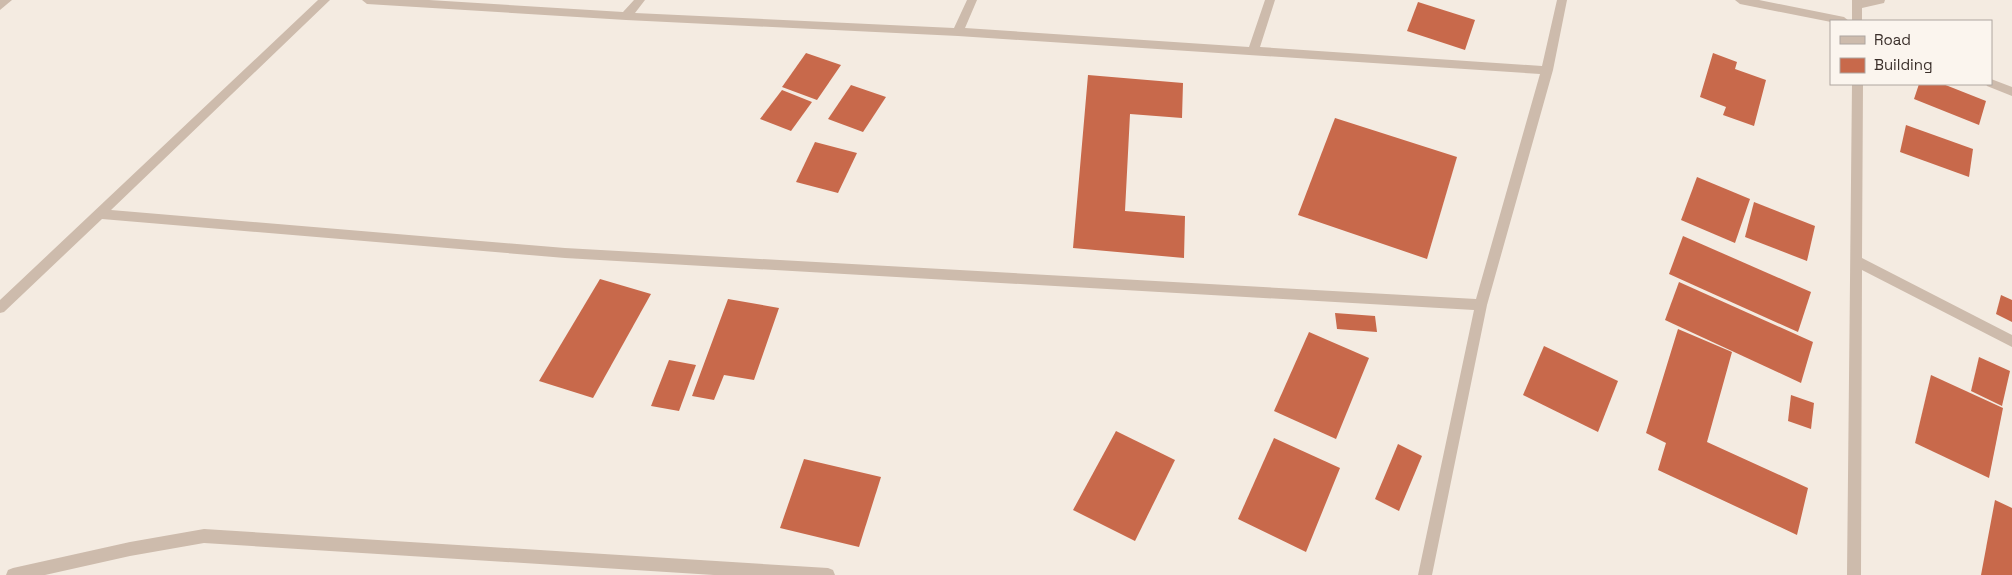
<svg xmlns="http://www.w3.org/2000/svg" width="2012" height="575" viewBox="0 0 2012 575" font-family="'Space Grotesk',sans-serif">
  <rect width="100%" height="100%" fill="#f4ebe1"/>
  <g fill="#c8694b">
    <polygon points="1418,2 1475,20 1465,50 1407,31"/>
    <polygon points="806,53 841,65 817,100 782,87"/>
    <polygon points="1713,53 1737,62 1735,69 1766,80 1754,126 1723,115 1726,107 1700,97"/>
    <polygon points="1088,75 1183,83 1182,118 1130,114 1125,211 1185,216 1184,258 1073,248"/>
    <polygon points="1919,84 1943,84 1986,101 1979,125 1914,99"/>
    <polygon points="851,85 886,97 863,132 828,119"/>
    <polygon points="782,90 812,102 791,131 760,119"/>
    <polygon points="1335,118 1457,157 1427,259 1298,215"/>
    <polygon points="1906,125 1973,149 1969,177 1900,152"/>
    <polygon points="815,142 857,153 838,193 796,182"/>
    <polygon points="1697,177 1750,199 1735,243 1681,220"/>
    <polygon points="1754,202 1815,226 1807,261 1745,237"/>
    <polygon points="1683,236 1811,292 1798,332 1669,274"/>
    <polygon points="600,279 651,294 593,398 539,381"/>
    <polygon points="1679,282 1813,342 1801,383 1665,320"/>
    <polygon points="2001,295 2012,300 2012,322 1996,314"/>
    <polygon points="728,299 779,308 754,380 724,375 714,400 692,396"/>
    <polygon points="1335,313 1375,316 1377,332 1337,329"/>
    <polygon points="1678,329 1732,352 1707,442 1808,488 1797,535 1658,470 1666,443 1646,433"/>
    <polygon points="1309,332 1369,358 1336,439 1274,411"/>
    <polygon points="1544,346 1618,381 1598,432 1523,395"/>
    <polygon points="1979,357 2010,371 2002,406 1971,391"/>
    <polygon points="669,360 696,365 679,411 651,406"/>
    <polygon points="1931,375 2003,408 1989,478 1915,443"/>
    <polygon points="1791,395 1814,403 1811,429 1788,421"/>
    <polygon points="1116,431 1175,460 1135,541 1073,510"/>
    <polygon points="1274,438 1340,468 1306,552 1238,519"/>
    <polygon points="1398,444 1422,456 1399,511 1375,499"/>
    <polygon points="804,459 881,477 859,547 780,528"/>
    <polygon points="1995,500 2012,508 2012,575 1981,575"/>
  </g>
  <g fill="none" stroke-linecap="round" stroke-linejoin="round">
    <g fill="#cdbbac" fill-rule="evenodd">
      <polygon points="0,0 12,0 0,10"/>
      <polygon points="318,0 330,0 111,210 565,248 1476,299 1540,74 958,36 626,20 367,4 362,0 429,0 623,12 634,0 645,0 635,13 954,28 967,0 977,0 965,28 1249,47 1265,0 1275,0 1260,47 1542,66 1557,0 1567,0 1553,70 1487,305 1432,575 1418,575 1474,310 565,258 102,219 4,312 0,313 0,300"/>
      <polygon points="1735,0 1759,0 1844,17 1849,21 1831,22 1740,4"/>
      <polygon points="1852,0 1885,0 1884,3 1862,8 1862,21 1852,21"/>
      <polygon points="1991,79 2012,87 2012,96 1987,86 1986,84 1991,84"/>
      <polygon points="1852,84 1863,84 1862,258 2012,335 2012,347 1862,270 1861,575 1847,575"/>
      <polygon points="204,529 828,568 833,570 835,575 714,575 204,543 130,556 45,575 6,575 8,570 13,568 130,542"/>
    </g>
  </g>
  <rect x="1830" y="20" width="162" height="65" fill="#fbf5ee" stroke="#aea6a0"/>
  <rect x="1840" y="36" width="25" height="8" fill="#cdbbac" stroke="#aea6a0"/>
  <text x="1874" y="45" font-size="15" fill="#3b302b">Road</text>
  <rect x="1840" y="58" width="25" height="15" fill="#c8694b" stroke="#aea6a0"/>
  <text x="1874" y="70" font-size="15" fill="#3b302b">Building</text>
</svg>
